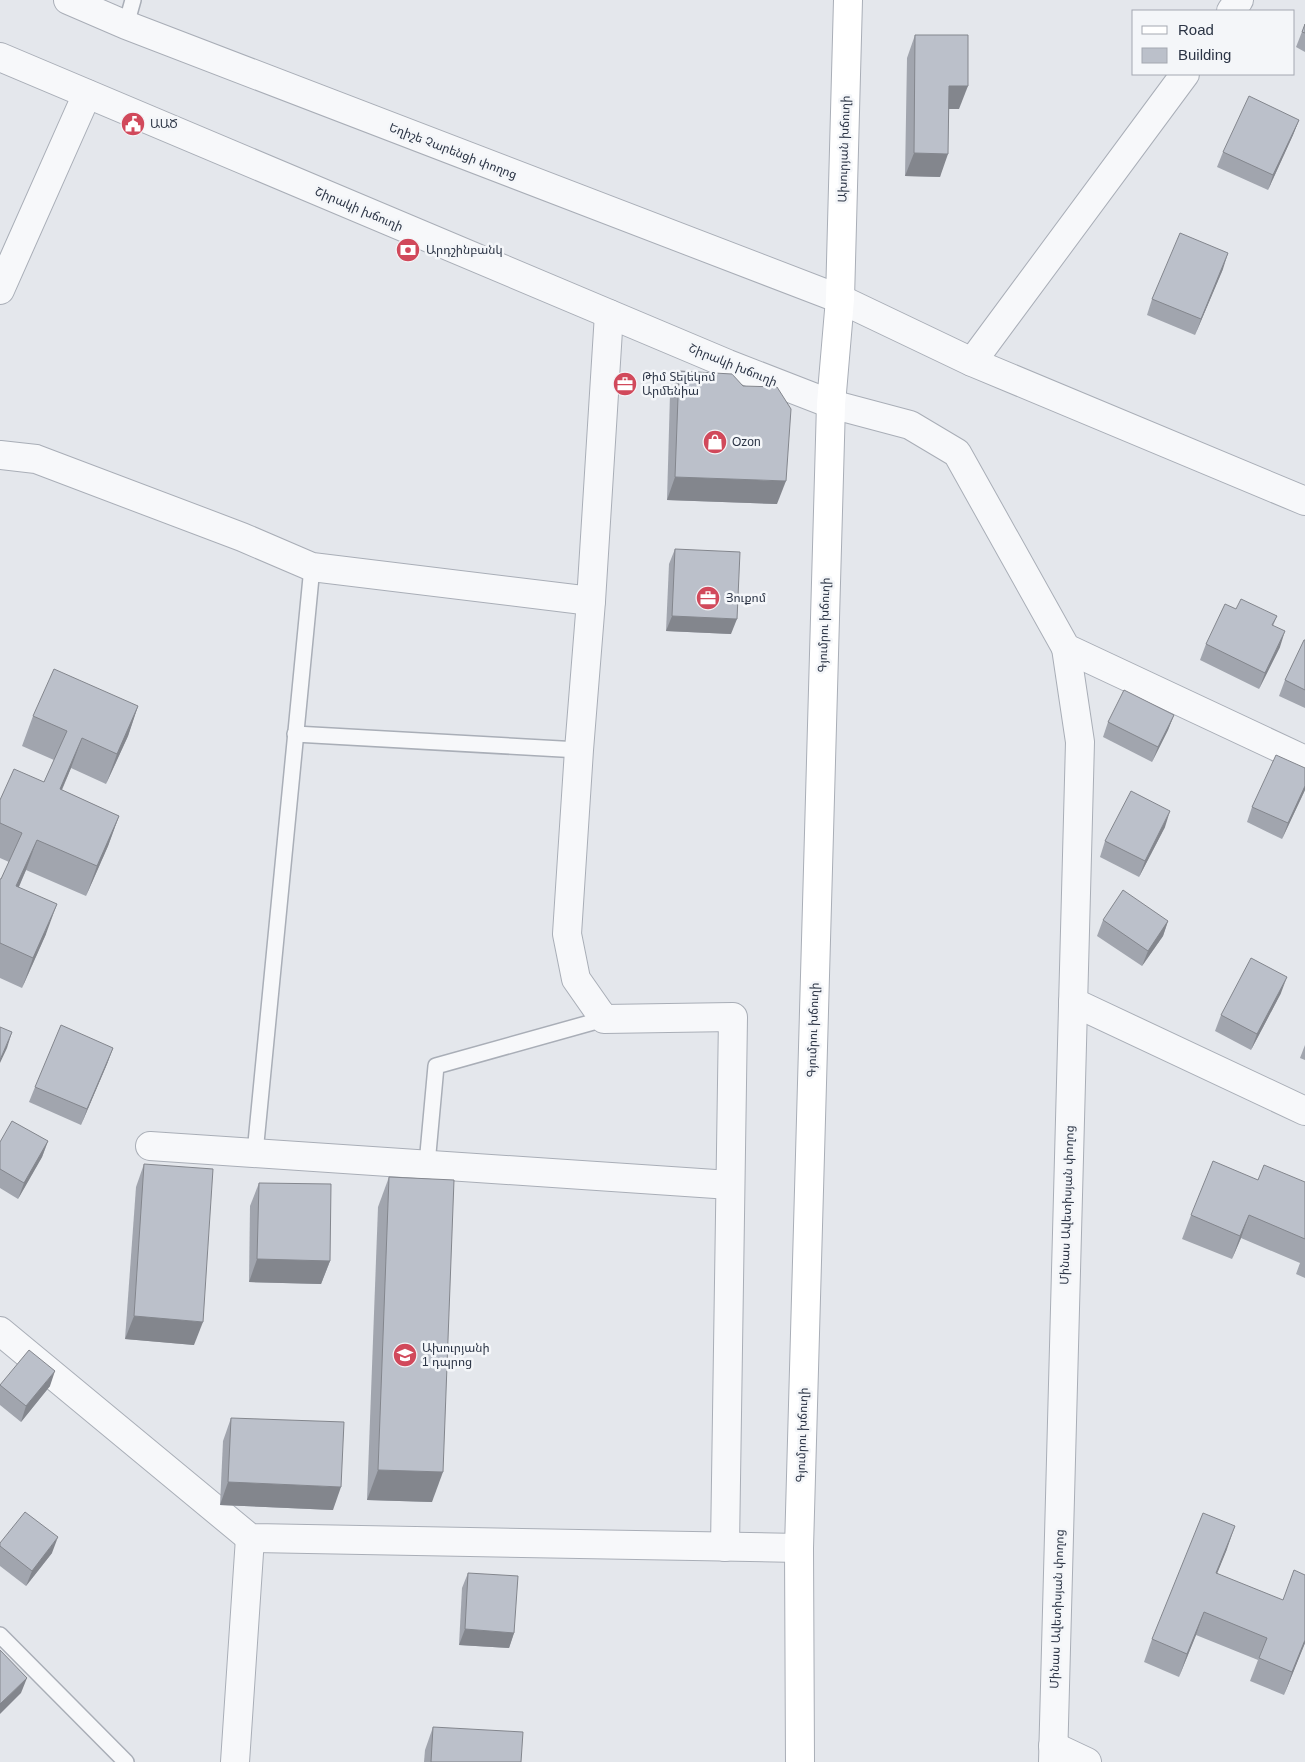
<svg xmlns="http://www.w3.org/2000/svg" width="1305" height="1762" viewBox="0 0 1305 1762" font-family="Helvetica,'Noto Sans Armenian',sans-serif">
  <rect width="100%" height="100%" fill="#e4e7ec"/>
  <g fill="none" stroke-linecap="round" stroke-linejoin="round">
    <g stroke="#a9aeb7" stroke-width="18">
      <g id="service">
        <polyline points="126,25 133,0"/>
        <polyline points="295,734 579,750"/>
        <polyline points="255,1153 312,567"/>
        <polyline points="427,1164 436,1066 604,1019"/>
        <polyline points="0,1635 126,1762"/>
      </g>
    </g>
    <g stroke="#a9aeb7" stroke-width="30">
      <g id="minor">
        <polyline points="68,0 126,25 840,299"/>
        <polyline points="1231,11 1239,0"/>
        <polyline points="0,290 87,94"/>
        <polyline points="609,314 591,601 579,750 567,934 576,979 604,1019 733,1017 725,1547"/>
        <polyline points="972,362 1185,74"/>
        <polyline points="831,404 910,425 957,453 1066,648 1305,760"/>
        <polyline points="0,455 36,459 242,537 312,567 591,601"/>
        <polyline points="1073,1002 1305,1111"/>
        <polyline points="150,1146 730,1185"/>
        <polyline points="0,1331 250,1538 799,1548"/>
        <polyline points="1053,1746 1087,1762"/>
        <polyline points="235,1762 250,1538"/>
        <polyline points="1053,1762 1080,742 1066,648"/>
      </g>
    </g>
    <g stroke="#a9aeb7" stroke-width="30">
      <g id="tertiary">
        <polyline points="0,57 728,364 831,404"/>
        <polyline points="840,299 972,362 1305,501"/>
      </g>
    </g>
    <g stroke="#a9aeb7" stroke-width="30">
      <polyline id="secondary" points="800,1762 799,1548 831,404 840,299 848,0"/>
    </g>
    <use href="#service" stroke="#f7f8fa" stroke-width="15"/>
    <use href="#minor" stroke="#f7f8fa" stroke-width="28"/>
    <use href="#tertiary" stroke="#f7f8fa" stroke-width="28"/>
    <use href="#secondary" stroke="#fff" stroke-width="28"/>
  </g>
  <g fill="#a1a5ae">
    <polygon points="1305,24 1305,52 1296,47"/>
    <polygon points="915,35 959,109 949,109 940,177 905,176 907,58"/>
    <polygon points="1299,120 1293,135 1268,190 1217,167 1223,152"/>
    <polygon points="1223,269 1195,335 1147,315 1152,299"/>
    <polygon points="679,371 777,504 667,500 670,394"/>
    <polygon points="675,549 731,634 666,631 669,564"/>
    <polygon points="1236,609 1277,616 1273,626 1280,647 1259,689 1200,660 1206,644"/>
    <polygon points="1305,640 1305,708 1279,696 1285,680"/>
    <polygon points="138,706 128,736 106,784 71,768 62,790 119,816 108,846 86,896 26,870 19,887 46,934 22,988 0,978 0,879 1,879 9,862 0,858 0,800 44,782 54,760 22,746 33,716"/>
    <polygon points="1174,715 1168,730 1152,762 1103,737 1108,722"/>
    <polygon points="1305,768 1305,790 1282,839 1247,822 1252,807"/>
    <polygon points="1165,827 1139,877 1100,857 1105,841"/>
    <polygon points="1103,920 1168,921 1163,936 1142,966 1097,936"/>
    <polygon points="1281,993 1251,1050 1215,1031 1221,1015"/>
    <polygon points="1305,1045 1305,1060 1300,1058"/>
    <polygon points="113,1048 107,1064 81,1125 29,1102 35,1087"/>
    <polygon points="48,1141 42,1157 18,1199 0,1188 0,1142"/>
    <polygon points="144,1164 194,1345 125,1339 136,1187"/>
    <polygon points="389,1177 432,1502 367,1500 378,1207"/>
    <polygon points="1258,1180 1305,1182 1305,1278 1296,1274 1300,1263 1241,1238 1232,1259 1182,1239 1191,1215"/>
    <polygon points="259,1183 330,1261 321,1284 249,1282 250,1206"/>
    <polygon points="0,1385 50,1386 21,1422 0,1405"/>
    <polygon points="231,1418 333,1510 220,1505 223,1441"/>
    <polygon points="0,1543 52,1553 26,1586 0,1566"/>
    <polygon points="1227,1549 1217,1573 1305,1643 1284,1695 1250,1681 1258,1660 1196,1635 1179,1677 1144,1662 1152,1639"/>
    <polygon points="468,1573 514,1633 509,1648 459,1645 462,1588"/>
    <polygon points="433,1727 521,1762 424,1762 425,1750"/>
  </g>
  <g fill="#83868d">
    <polygon points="949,86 968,86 959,109 940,109"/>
    <polygon points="1299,120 1293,135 1268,190 1273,175"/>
    <polygon points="914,153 948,154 940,177 905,176"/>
    <polygon points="1228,253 1223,269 1195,335 1201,319"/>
    <polygon points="675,477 786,481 777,504 667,500"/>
    <polygon points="672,616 737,619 731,634 666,631"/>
    <polygon points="1285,631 1280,647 1259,689 1265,673"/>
    <polygon points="138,706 128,736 106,784 117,754"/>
    <polygon points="1174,715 1168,730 1152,762 1158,747"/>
    <polygon points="82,738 71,768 49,819 60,789"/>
    <polygon points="1305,786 1305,790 1282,839 1288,823"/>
    <polygon points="1170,811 1165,827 1139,877 1145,861"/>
    <polygon points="119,816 108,846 86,896 97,866"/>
    <polygon points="37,840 26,870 6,916 16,886"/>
    <polygon points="57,904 46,934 22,988 33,958"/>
    <polygon points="1168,921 1163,936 1142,966 1148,951"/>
    <polygon points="1287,977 1281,993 1251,1050 1257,1034"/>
    <polygon points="12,1032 7,1048 0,1063 0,1060"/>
    <polygon points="113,1048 107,1064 81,1125 87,1109"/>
    <polygon points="48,1141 42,1157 18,1199 24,1183"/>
    <polygon points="1249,1215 1241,1238 1232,1259 1240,1236"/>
    <polygon points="257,1259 330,1261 321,1284 249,1282"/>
    <polygon points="134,1316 203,1322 194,1345 125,1339"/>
    <polygon points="55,1371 50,1386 21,1422 26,1406"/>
    <polygon points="378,1470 443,1472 432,1502 367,1500"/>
    <polygon points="228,1482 341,1487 333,1510 220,1505"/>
    <polygon points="1235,1526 1227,1549 1208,1596 1216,1573"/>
    <polygon points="58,1537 52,1553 26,1586 32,1571"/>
    <polygon points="1204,1612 1196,1635 1179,1677 1187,1654"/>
    <polygon points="465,1629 514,1633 509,1648 459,1645"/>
    <polygon points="1305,1640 1305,1643 1284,1695 1292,1672"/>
    <polygon points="27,1678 21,1693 0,1714 0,1704"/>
  </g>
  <g fill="#bbc0ca" stroke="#83868d">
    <polygon points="1305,24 1305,33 1302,32"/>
    <polygon points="915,35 968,35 968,86 949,86 948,154 914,153"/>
    <polygon points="1249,96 1299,120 1273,175 1223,152"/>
    <polygon points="1180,233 1228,253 1201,319 1152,299"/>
    <polygon points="679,371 732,374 743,386 777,387 791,409 786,481 675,477"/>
    <polygon points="675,549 740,552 737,619 672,616"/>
    <polygon points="1241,599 1277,616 1272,625 1285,631 1265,673 1206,644 1225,604 1236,609"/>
    <polygon points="1304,640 1305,640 1305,690 1285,680"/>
    <polygon points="54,669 138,706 117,754 82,738 60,789 119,816 97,866 37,840 16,886 57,904 33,958 0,943 0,879 1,879 22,833 0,823 0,800 14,769 44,782 67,731 33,716"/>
    <polygon points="1124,690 1174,715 1158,747 1108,722"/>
    <polygon points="1276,755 1305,768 1305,786 1288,823 1252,807"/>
    <polygon points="1131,791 1170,811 1145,861 1105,841"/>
    <polygon points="1123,890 1168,921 1148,951 1103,920"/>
    <polygon points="1251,958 1287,977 1257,1034 1221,1015"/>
    <polygon points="61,1025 113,1048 87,1109 35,1087"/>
    <polygon points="0,1027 12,1032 0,1060"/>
    <polygon points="12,1121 48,1141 24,1183 0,1169 0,1142"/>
    <polygon points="1213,1161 1258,1180 1264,1165 1305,1182 1305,1239 1249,1215 1240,1236 1191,1215"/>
    <polygon points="144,1164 213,1169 203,1322 134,1316"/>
    <polygon points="389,1177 454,1180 443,1472 378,1470"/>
    <polygon points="259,1183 331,1184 330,1261 257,1259"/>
    <polygon points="29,1350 55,1371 26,1406 0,1385"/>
    <polygon points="231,1418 344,1422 341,1487 228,1482"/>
    <polygon points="25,1512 58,1537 32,1571 0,1546 0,1543"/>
    <polygon points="1203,1513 1235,1526 1216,1573 1283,1600 1294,1570 1305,1575 1305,1640 1292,1672 1259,1658 1267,1638 1204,1612 1187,1654 1152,1639"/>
    <polygon points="468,1573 518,1576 514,1633 465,1629"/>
    <polygon points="0,1650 27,1678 0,1704"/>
    <polygon points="433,1727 523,1732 521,1762 431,1762"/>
  </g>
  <defs>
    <g id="civic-disc" transform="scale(1.25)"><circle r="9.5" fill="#d1495b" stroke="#f4f6f9"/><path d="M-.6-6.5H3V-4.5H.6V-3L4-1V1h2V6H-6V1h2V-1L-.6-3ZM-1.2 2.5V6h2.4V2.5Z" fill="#fff"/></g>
    <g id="bank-disc" transform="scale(1.25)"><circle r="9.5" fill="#d1495b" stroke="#f4f6f9"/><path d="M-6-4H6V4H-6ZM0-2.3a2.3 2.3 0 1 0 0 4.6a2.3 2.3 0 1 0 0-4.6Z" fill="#fff"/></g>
    <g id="office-disc" transform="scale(1.25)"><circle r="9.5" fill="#d1495b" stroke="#f4f6f9"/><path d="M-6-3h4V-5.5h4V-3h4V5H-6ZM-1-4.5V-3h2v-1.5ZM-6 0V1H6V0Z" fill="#fff"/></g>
    <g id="shop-disc" transform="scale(1.25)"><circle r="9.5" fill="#d1495b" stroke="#f4f6f9"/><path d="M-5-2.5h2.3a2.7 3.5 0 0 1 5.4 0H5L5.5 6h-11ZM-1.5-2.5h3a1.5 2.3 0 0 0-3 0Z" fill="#fff"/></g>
    <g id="school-disc" transform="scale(1.25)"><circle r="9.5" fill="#d1495b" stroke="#f4f6f9"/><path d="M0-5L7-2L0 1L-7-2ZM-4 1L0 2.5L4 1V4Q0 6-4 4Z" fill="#fff"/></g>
  </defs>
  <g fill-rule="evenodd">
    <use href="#civic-disc" x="133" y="124"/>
    <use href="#bank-disc" x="408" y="250"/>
    <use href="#office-disc" x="625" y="384"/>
    <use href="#shop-disc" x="715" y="442"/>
    <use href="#office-disc" x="708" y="598"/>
    <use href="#school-disc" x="405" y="1355"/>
  </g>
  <g text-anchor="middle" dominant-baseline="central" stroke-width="5" stroke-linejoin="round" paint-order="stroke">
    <g font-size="12" fill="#2b3445" stroke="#f4f6f9" text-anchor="start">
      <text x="150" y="124">ԱԱԾ</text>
      <text x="426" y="250">Արդշինբանկ</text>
      <text x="642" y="377">Թիմ Տելեկոմ<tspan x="642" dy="14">Արմենիա</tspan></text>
      <text x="732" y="442">Ozon</text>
      <text x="726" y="598">Յուքոմ</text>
      <text x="422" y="1348">Ախուրյանի<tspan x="422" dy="14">1 դպրոց</tspan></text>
    </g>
    <g font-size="12" fill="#2b3445" stroke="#f4f6f9">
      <text transform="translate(844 149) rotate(-88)">Ախուրյան խճուղի</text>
      <text transform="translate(453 151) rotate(21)">Եղիշե Չարենցի փողոց</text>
      <text transform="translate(359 209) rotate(23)">Շիրակի խճուղի</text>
      <text transform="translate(733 365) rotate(22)">Շիրակի խճուղի</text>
      <text transform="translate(824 625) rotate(-88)">Գյումրու խճուղի</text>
      <text transform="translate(813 1030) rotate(-88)">Գյումրու խճուղի</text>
      <text transform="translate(1067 1205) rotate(-88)">Մինաս Ավետիսյան փողոց</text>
      <text transform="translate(802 1435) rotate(-88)">Գյումրու խճուղի</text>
      <text transform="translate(1057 1609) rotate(-88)">Մինաս Ավետիսյան փողոց</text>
    </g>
  </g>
  <rect x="1132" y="10" width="162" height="65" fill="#f4f6f9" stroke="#a4a8b1"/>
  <rect x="1142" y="26" width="25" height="8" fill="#ffffff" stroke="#a4a8b1"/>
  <text x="1178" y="35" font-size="15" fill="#2b3445">Road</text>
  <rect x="1142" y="48" width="25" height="15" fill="#bbc0ca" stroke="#a4a8b1"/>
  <text x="1178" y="60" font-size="15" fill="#2b3445">Building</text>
</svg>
